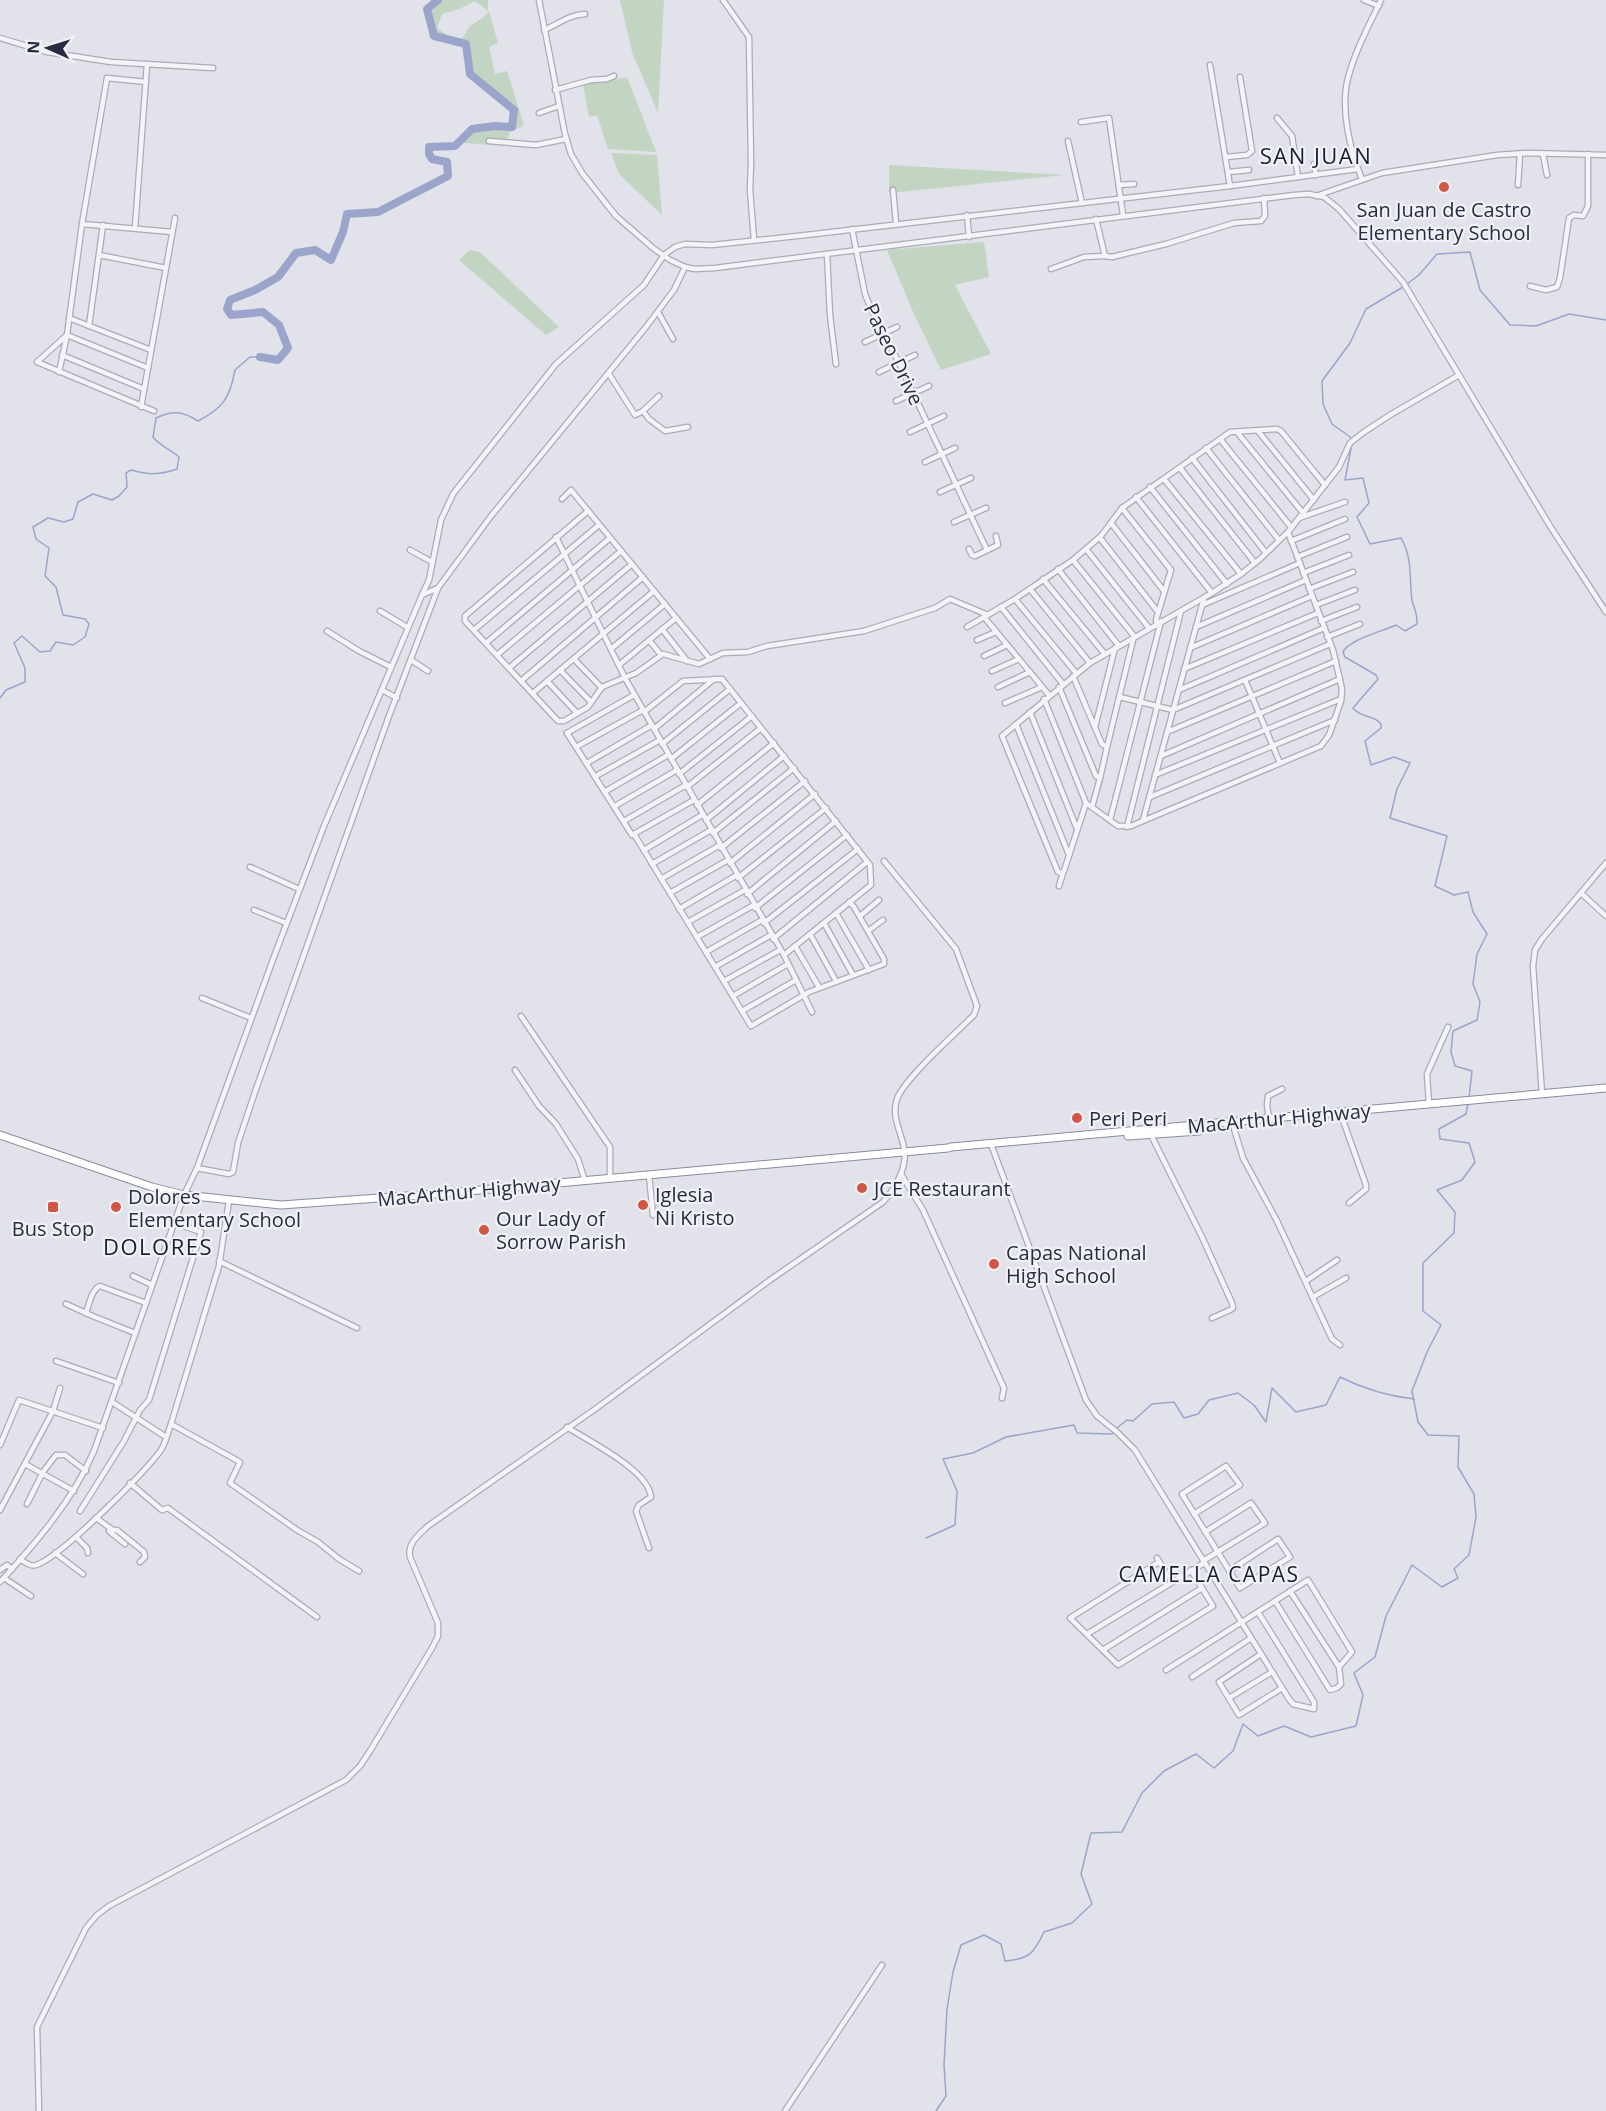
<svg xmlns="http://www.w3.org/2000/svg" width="1606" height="2111" viewBox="0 0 1606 2111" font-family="'Open Sans',sans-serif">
  <rect width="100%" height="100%" fill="#e1e2ea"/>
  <g fill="#c2d4c2">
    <path d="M 432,0 L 488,0 L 488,11 L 475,1 L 459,9 L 442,14 L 437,28 L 447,35 L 461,40 L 470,26 L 484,17 L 489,11 L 498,43 L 489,47 L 495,74 L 507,71 L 524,125 L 510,132 L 504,146 L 454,142 C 475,122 480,121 509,124 L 510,111 L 467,75 L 463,47 L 430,38 L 425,6 Z"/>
    <polygon points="620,0 664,0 658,113 632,52"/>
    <path d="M 627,77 L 656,152 L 608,149 L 597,115 L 589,117 L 583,84 C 598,78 612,81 627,77 Z"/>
    <polygon points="611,153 657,155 662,215 619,174"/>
    <polygon points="889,165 1064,175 889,193"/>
    <polygon points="984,242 989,277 955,285 991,354 941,370 914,314 887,250"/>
    <polygon points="470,250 480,252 559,327 546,335 459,260"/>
  </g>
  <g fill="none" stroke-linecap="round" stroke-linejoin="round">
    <g stroke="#9ba5cb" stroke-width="1.5">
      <polyline points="1407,284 1419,275 1437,254 1470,252 1480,290 1510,325 1536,326 1569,314 1606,320"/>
      <polyline points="1353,439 1332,424 1323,404 1322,381 1350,343 1366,309 1403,287"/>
      <path d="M 1352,443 L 1345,480 L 1363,478 L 1369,503 L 1357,517 L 1370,544 L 1401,538 C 1413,559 1409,578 1412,600 C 1414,609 1418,614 1417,624 L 1405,631 L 1396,625 C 1383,631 1348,640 1343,652 L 1345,657 L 1376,675 L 1378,679 L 1353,708 C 1360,718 1375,715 1381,724 L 1381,728 L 1365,741 L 1371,765 L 1394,757 L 1410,763 L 1397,789 L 1390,818 L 1447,836 L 1435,886 L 1454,895 L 1468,892 L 1473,912 L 1487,934 L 1477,954 L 1473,984 L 1480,1002 L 1477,1020 L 1453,1031 L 1451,1052 L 1455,1066 L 1472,1071 L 1469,1098"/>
      <path d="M 0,698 L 6,690 L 25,682 L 25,668 L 14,643 L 22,636 L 40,652 L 50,651 L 56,642 L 73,645 L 85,637 L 89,624 L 85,619 L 63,615 L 56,587 L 45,576 L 49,548 L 36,539 L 33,527 L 48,518 L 64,522 L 73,519 L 78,502 L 93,494 L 112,500 L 119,496 L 127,487 L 126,473 L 131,470 C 148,475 160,475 177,469 L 179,457 C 170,449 160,446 153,437 L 156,418 C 173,410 182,411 198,421 C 223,408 230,398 235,370 L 250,357 L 260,357"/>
      <path d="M 1117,1428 L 1127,1420 L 1133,1421 L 1152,1404 L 1174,1402 L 1184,1418 L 1198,1414 L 1209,1400 L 1238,1393 L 1254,1405 L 1266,1422 L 1272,1388 L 1296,1412 L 1326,1405 L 1340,1377 C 1364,1389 1387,1396 1414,1399"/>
      <polyline points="926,1538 955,1525 957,1491 943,1459 973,1453 1006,1437 1074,1425 1077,1433 1112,1434 1114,1432"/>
      <path d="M 936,2111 L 946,2096 L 944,2065 L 947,2009 L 953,1972 L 961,1945 L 984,1935 L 1001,1944 L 1005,1961 C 1030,1959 1034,1953 1044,1932 L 1072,1923 L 1092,1904 L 1081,1874 L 1091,1833 L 1122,1832 L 1142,1793 L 1164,1771 L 1196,1754 L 1214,1768 L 1233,1751 L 1243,1724 L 1258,1736 L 1284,1726 L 1311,1737 L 1356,1726 L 1363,1695 L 1354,1673 L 1375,1657 L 1386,1616 L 1412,1565 L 1442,1587 L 1458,1578 L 1454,1569 L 1469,1555 L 1476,1517 L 1474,1494 L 1458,1467 L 1459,1436 L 1428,1435 L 1418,1422 L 1412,1391 L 1427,1352 L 1441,1325 L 1423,1311 L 1423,1263 L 1454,1233 L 1455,1212 L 1437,1190 L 1462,1180 L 1475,1162 L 1469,1143 L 1440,1139 L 1439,1129 L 1466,1114 L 1468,1103"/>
    </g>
    <polyline stroke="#9ba5cb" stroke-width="8" points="260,357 278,360 288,348 279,325 263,312 231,315 227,309 230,300 255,290 278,277 296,253 315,250 331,260 343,232 347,214 378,212 448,176 447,162 432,159 429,154 429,147 455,146 472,129 495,126 512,127 514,110 470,74 466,44 434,36 427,9 438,0"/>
    <g stroke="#aaabb8" stroke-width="7">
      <g id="minor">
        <polyline points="539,0 565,134 571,154 582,173 616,216 653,248 670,260 685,267 695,269 715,268 1294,195 1309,194 1324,197 1339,209 1403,282 1550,526 1606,612"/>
        <polyline points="723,0 749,37 751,164 750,190 754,240"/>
        <polyline points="1364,0 1379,6"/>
        <path d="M 544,30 C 559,24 568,15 585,14"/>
        <polyline points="0,38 47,52 111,62 213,68"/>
        <polyline points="1210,65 1230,186"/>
        <polyline points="555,90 591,80 607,79 614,76"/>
        <polyline points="539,113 559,106"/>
        <polyline points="1277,118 1292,136 1298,177"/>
        <polyline points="1081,122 1109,118 1123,215"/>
        <polyline points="489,141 536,145 566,139"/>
        <polyline points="1068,141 1082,203"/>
        <polyline points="1543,154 1547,175"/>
        <polyline points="1226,157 1247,155 1252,151 1240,77"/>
        <polyline points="1314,164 1316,175"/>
        <polyline points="1228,172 1249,170"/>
        <path d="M 1362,179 C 1350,151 1340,108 1348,78 C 1355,51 1369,25 1381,0"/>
        <polyline points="1119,185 1134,184"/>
        <polyline points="1518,185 1520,154"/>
        <polyline points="893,190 896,223"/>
        <polyline points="1316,196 1382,173 1497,155 1528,153 1606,155"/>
        <polyline points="967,215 969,237"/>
        <polyline points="1096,219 1105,256 1112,257 1166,244 1234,223 1261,221 1265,216 1264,198"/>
        <polyline points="82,224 172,232"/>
        <polyline points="135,228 147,64"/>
        <polyline points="852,229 865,294 871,309 899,363 987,550"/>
        <polyline points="827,254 830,315 836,364"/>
        <polyline points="99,255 166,268"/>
        <polyline points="1051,269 1084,257 1105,256"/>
        <polyline points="1530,286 1546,290 1557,287 1560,278 1569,218 1574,215 1583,216 1588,206 1588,154"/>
        <polyline points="658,312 673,339"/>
        <polyline points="69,318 151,350"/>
        <polyline points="89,326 103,225"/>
        <polyline points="865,342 897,327"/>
        <polyline points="62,355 144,389"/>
        <polyline points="148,368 67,335 37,362 154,411"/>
        <polyline points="59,372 67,335 82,224 107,78 146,82"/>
        <polyline points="879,372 915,355"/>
        <polyline points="609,374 635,415 643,411 659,396"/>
        <polyline points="896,401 929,386"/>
        <polyline points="141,407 175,218"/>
        <polyline points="643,411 649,419 665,431 688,427"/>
        <polyline points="1258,431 1314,500"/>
        <polyline points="910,432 944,416"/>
        <polyline points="1237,432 1303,513"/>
        <polyline points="1220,439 1291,527"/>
        <polyline points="1206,448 1279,540"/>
        <polyline points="1192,458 1266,553"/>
        <polyline points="925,462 955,448"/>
        <polyline points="1180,468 1255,563"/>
        <polyline points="1164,479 1241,574"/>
        <polyline points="1150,487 1227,584"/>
        <polyline points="940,492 971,478"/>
        <polyline points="1136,497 1212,593"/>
        <polyline points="562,499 571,490 710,659"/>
        <polyline points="1122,508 1171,570 1156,620 1157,623"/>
        <polyline points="588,511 465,616 465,621 558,721 564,721 588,707 602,687 636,673 663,654 699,664 723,653 748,652 767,646 864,631 935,608 950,599 988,615"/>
        <polyline points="1299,518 1345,502"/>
        <polyline points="954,522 986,508"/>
        <polyline points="1111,523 1164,591"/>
        <polyline points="1288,532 1333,650 1342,689 1341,701 1333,724 1329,735 1321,746 1131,826 1118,826 1086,803 1064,871 1061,873 1058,872 1002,736 1090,663 1212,593 1241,574 1260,559 1288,532 1339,467 1350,443 1364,432 1390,415 1459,375"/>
        <polyline points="556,537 625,678 784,955 812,1012"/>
        <polyline points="1100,538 1158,612"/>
        <polyline points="1291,541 1345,519"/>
        <polyline points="969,549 972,555 975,556 998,545 996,536"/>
        <polyline points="1086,549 1149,628"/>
        <polyline points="410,550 432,562"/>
        <polyline points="1297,557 1347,537"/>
        <polyline points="1058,569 1119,646"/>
        <polyline points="1303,573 1349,555"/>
        <polyline points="1043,579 1104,653"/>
        <polyline points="1030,589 1090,663"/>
        <polyline points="1309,589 1353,572"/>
        <polyline points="422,595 429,580 441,520 453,494 556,364 644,285 664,255 675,247 685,244 712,245 806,235 1230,186 1358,169"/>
        <polyline points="1015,599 1076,673"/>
        <polyline points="1202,605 1300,563"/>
        <polyline points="1316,605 1355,590"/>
        <polyline points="1001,607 1063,684"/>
        <polyline points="380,611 407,627"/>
        <polyline points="984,617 1049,695"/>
        <polyline points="1321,621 1357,607"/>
        <polyline points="967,627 1015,599 1073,560 1101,536 1122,508 1230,432 1277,429 1281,431 1325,485"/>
        <polyline points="1196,627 1306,580"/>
        <polyline points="662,629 687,661"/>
        <polyline points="474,630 599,525"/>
        <polyline points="327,631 359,651 391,667"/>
        <polyline points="1327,637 1360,624"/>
        <polyline points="649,640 661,655"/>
        <polyline points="977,640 996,632"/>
        <polyline points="486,643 610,538"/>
        <polyline points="1190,648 1312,596"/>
        <polyline points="611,649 665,604"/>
        <polyline points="497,655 621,551"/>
        <polyline points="984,656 1007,645"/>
        <polyline points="574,659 602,688"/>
        <polyline points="411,660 428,671"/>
        <polyline points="619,665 676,618"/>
        <polyline points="509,668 632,564"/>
        <polyline points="1184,669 1318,613"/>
        <polyline points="560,670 591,702"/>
        <polyline points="992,671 1019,659"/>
        <polyline points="1073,676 1102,744 1107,747 1134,636 1073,560"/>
        <polyline points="1245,680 1280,763"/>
        <polyline points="521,681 643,577"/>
        <polyline points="547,681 577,713"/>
        <polyline points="998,687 1030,672"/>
        <polyline points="1059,687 1096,776 1100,778 1107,747"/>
        <polyline points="382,690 397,698"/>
        <polyline points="1179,690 1324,628"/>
        <polyline points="533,693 654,591"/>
        <polyline points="1120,697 1173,710 1330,644"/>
        <polyline points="1044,699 1086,803"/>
        <polyline points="1005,703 1042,687"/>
        <polyline points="644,712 683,681 722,679 761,728"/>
        <polyline points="1030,712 1077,829"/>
        <polyline points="1016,724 1069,855"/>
        <polyline points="1095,727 1115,648"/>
        <polyline points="654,729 714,679"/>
        <polyline points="1167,732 1336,661"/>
        <polyline points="567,733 632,835 694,800"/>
        <polyline points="567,733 634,695"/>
        <polyline points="662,744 730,689"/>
        <polyline points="576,747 643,710"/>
        <polyline points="1161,756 1340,679"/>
        <polyline points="671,759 741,703"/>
        <polyline points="587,763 652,725"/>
        <polyline points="679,774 752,716"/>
        <polyline points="1155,775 1341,699"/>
        <polyline points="596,776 660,740"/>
        <polyline points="687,787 761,728 870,865 871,885 784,955"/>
        <polyline points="606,791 668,755"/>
        <polyline points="1150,797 1335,720"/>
        <polyline points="697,805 774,743"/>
        <polyline points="615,806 677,770"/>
        <polyline points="1092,807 1100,778"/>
        <polyline points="706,820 784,756"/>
        <polyline points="1110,820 1161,621"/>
        <polyline points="1143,820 1204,598"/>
        <polyline points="624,821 686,785"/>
        <polyline points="1127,827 1181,611"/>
        <polyline points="713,833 794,768"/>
        <polyline points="634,834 751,1026 809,992 884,964 884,959 854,907 849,902"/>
        <polyline points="721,848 805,781"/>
        <polyline points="644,850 702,815"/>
        <polyline points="730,863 815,794"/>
        <polyline points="652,864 711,830"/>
        <polyline points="250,867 299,889"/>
        <polyline points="738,878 826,808"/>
        <polyline points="661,879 720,845"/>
        <polyline points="1059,886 1063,873"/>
        <polyline points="670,893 728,860"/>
        <polyline points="1581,893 1606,916"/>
        <polyline points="747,894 836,821"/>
        <polyline points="755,908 847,835"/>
        <polyline points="679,909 737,875"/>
        <polyline points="254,910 286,923"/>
        <polyline points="836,913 869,970"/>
        <polyline points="860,916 879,900"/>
        <polyline points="688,922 745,890"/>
        <polyline points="764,923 858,849"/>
        <polyline points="824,923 853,975"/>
        <polyline points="868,931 883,920"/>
        <polyline points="810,934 836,981"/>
        <polyline points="697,937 754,905"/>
        <polyline points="773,939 867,862"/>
        <polyline points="795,946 819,987"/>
        <polyline points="706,952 762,920"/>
        <polyline points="715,967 771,935"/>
        <polyline points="724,981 780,950"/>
        <polyline points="733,996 788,964"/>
        <polyline points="202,998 251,1018"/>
        <polyline points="742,1011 796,980"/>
        <polyline points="521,1016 610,1147 610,1178"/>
        <polyline points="515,1070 539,1106 556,1124 578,1159 585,1181"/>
        <polyline points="1542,1094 1533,966 1535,950 1542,939 1606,863"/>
        <polyline points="1429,1104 1427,1074 1448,1027"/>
        <polyline points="1340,1112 1366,1185 1366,1189 1349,1203"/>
        <polyline points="1269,1119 1267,1105 1268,1096 1282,1089"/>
        <polyline points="1232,1122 1243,1158 1277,1221 1332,1339 1340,1345"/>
        <polyline points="1151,1135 1202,1237 1232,1303 1233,1308 1230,1310 1212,1318"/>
        <polyline points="991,1144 1086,1400 1097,1416 1117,1432 1135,1450 1289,1699 1293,1704 1314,1709 1314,1702 1258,1612"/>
        <polyline points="197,1168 229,1174 233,1172 238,1143 256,1089 389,716 438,588"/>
        <polyline points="901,1174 923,1210 1004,1388 1002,1398"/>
        <polyline points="649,1175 653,1215"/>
        <polyline points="219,1261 357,1328"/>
        <polyline points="133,1276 152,1285"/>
        <polyline points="1306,1281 1337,1260"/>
        <polyline points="1313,1297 1346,1278"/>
        <polyline points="66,1304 86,1313"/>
        <path d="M 135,1333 L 90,1315 L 86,1313 C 89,1304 92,1289 100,1286 L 146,1303"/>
        <polyline points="56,1361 119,1383"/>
        <polyline points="112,1402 166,1437"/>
        <polyline points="171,1424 240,1462 230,1483 297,1530 318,1542 339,1559 359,1571"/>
        <path d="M 567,1427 C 588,1441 649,1470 651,1497 L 639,1505 L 636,1511 L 649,1548"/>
        <polyline points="0,1445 19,1400 103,1428"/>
        <polyline points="25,1464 74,1491"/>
        <polyline points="130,1483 162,1510 168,1508 317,1617"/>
        <polyline points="27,1504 43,1472 56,1455 65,1455 86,1471"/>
        <polyline points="0,1510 53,1411 60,1388"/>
        <polyline points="80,1511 124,1441 140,1410 149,1400 201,1232 175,1223"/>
        <path d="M 1194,1514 L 1240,1485 L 1226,1466 L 1182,1494 C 1201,1525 1221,1557 1240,1588 L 1290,1557 L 1278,1539 L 1229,1571"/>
        <polyline points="96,1518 113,1530 117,1530 144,1552 145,1557 140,1562"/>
        <polyline points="109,1531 125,1544"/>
        <polyline points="76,1537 87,1548 88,1553"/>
        <polyline points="55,1553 83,1574"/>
        <polyline points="1157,1558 1172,1582"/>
        <path d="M 20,1559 C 24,1562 31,1567 36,1565 C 60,1558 145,1472 161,1450 C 166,1442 168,1432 171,1424 L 219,1266 L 229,1201"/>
        <polyline points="1203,1561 1265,1523 1251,1503 1205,1532"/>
        <polyline points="1159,1562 1070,1618 1118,1665 1213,1606 1191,1570"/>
        <polyline points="0,1570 7,1565 12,1569"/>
        <polyline points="4,1578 31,1596"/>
        <path d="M 0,1582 C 36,1543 73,1500 94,1451 L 184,1195 L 197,1168 L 275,954 L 324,826 L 422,595 L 438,588 L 491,516 L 646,327 L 674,290 L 685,267"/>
        <polyline points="1275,1601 1330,1690 1337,1688 1341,1684 1339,1667 1290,1591"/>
        <polyline points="1087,1634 1204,1563"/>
        <polyline points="1103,1650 1202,1588"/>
        <polyline points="1261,1654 1219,1682 1239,1715 1282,1688"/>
        <polyline points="1166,1670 1308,1580 1352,1652 1339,1667"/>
        <polyline points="1192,1677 1251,1638"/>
        <polyline points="1229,1698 1272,1672"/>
        <path d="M 39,2111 L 37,2027 L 86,1928 L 97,1915 L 109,1906 L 346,1780 L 360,1766 L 370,1751 L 432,1648 L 438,1636 L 438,1623 L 410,1557 C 407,1543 419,1535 428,1526 L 598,1407 L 770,1280 L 883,1202 C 895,1189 908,1167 904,1148 C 901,1131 891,1117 897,1099 C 904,1079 957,1032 974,1015 L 977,1006 L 956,949 L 884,861"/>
        <polyline points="785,2111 882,1965"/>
      </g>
    </g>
    <g stroke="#888ba1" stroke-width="9">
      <g id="highway">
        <polyline points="0,1135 152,1187 184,1195 281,1205 435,1194 948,1148"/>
        <polyline points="1128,1136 1199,1131 1209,1126"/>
        <polyline points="951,1147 1606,1088"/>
      </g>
    </g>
    <use href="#minor" stroke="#f4f4f8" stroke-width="4.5"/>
    <use href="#highway" stroke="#fff" stroke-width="7"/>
  </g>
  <g fill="#d25644" stroke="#f1f2f7" stroke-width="2">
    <circle cx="1444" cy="187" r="6"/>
    <circle cx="1077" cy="1118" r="6"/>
    <circle cx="862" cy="1188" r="6"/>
    <circle cx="643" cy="1205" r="6"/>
    <rect x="47" y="1201" width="12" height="12" rx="3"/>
    <circle cx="116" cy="1207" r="6"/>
    <circle cx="484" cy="1230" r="6"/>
    <circle cx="994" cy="1264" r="6"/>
  </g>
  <g text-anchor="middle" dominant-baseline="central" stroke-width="4.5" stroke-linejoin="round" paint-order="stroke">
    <g font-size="20" fill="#292b42" stroke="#f1f2f7" text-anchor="start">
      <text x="1444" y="209" text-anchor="middle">San Juan de Castro<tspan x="1444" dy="23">Elementary School</tspan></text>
      <text x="1089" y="1118">Peri Peri</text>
      <text x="874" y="1188">JCE Restaurant</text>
      <text x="655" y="1194">Iglesia<tspan x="655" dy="23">Ni Kristo</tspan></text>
      <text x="128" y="1196">Dolores<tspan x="128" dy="23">Elementary School</tspan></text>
      <text x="496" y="1218">Our Lady of<tspan x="496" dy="23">Sorrow Parish</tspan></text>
      <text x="53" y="1228" text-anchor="middle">Bus Stop</text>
      <text x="1006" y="1252">Capas National<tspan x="1006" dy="23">High School</tspan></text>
    </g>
    <g font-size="20" fill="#292b42" stroke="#f1f2f7">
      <text transform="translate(894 354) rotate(64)">Paseo Drive</text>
      <text transform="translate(1279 1118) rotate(-5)">MacArthur Highway</text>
      <text transform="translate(469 1191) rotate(-5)">MacArthur Highway</text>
    </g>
    <g font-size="21" letter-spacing="1.5" fill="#1b1d33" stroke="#f1f2f7">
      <text x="1209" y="1574">CAMELLA CAPAS</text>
    </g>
    <g font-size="22" letter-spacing="1.5" fill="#1b1d33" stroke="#f1f2f7">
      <text x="1316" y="155">SAN JUAN</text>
      <text x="158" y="1246">DOLORES</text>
    </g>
  </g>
  <g transform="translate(48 48) rotate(273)" stroke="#f1f2f7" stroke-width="4.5" paint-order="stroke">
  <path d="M0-4.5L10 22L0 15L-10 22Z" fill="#292b42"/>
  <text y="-9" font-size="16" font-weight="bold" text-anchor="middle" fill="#292b42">N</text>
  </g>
</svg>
